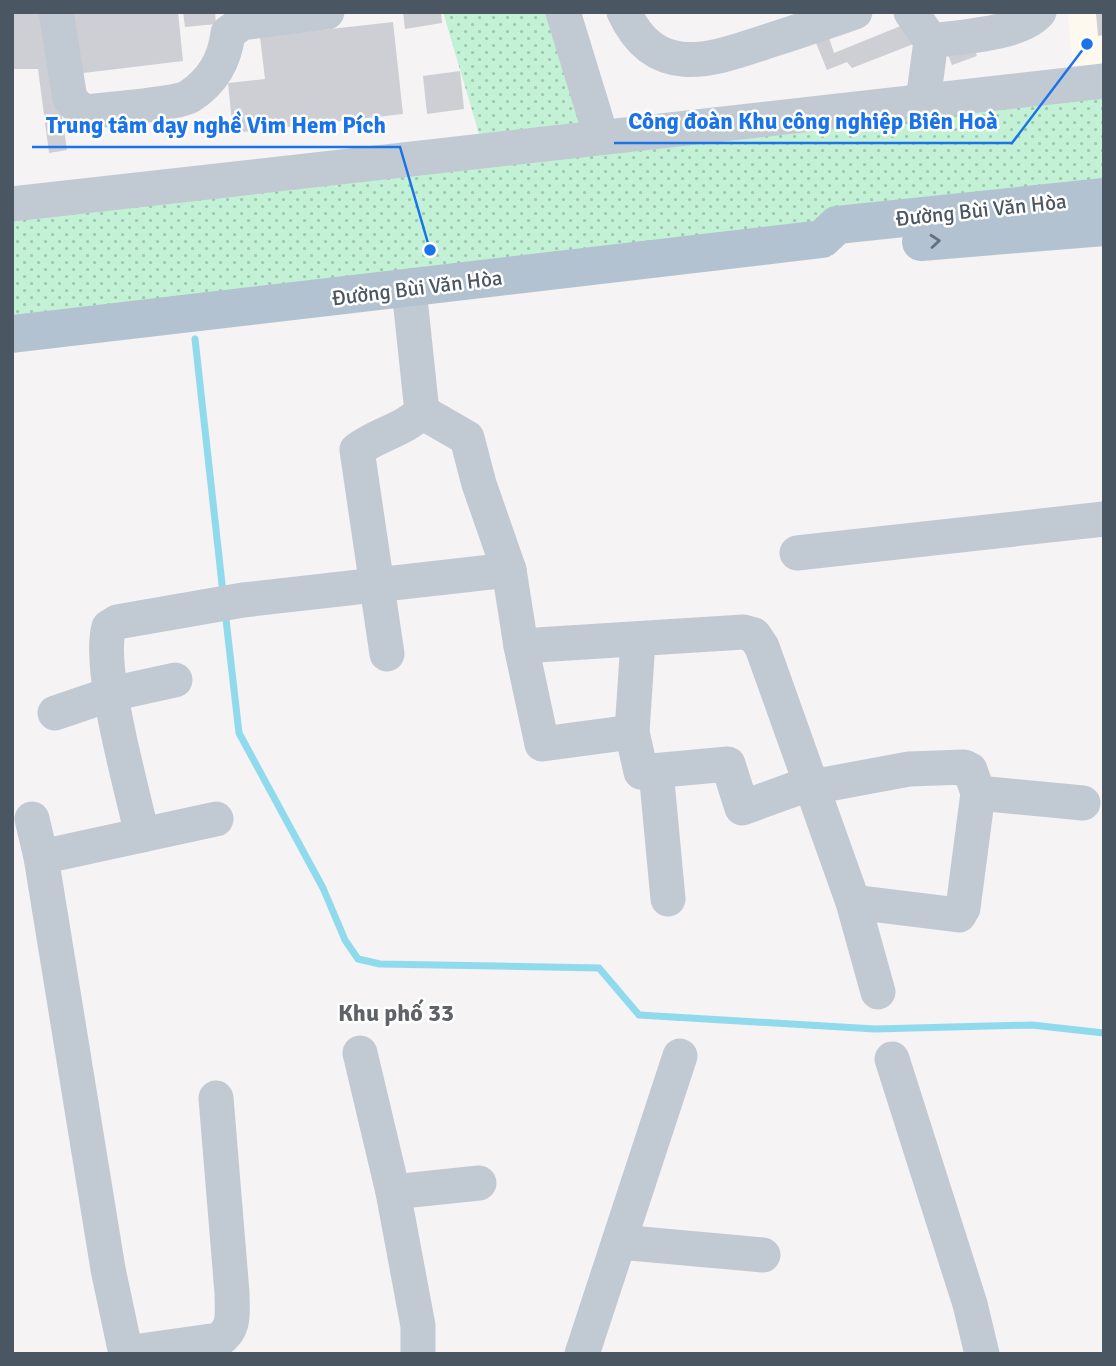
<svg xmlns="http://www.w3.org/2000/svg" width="1116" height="1366" viewBox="0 0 1116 1366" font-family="Signika,sans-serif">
  <defs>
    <pattern id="green-dots" width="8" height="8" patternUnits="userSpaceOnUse" patternTransform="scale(1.75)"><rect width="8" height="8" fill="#c3f1d5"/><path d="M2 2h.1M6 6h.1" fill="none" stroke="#a0c6b0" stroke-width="1.8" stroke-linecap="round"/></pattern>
  </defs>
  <rect width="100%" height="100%" fill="#f5f3f3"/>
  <polygon fill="#fdf9ef" points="1068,12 1104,12 1104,76 1074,79"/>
  <g fill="url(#green-dots)">
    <polygon points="443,12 553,12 590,131 482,144"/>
    <polygon points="1104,87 1104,183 816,226 12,322 12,209"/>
  </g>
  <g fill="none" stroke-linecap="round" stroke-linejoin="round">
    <g stroke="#90daee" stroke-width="7">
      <polyline points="195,339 223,593"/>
      <polyline points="225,611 239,733 323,888 345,940 358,959 380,964 599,968 639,1015 875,1029 1032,1025 1104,1033"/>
    </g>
  </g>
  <g fill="#cdcfd5">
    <polygon points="12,12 47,12 67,150 49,153 38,69 12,69"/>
    <polygon points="68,12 178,12 183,61 75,74"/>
    <polygon points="183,12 215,12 216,24 185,27"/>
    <polygon points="403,12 441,12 442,23 405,29"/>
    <polygon points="1104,12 1104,35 1098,36 1096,13"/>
    <polygon points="393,22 403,114 233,133 228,83 265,79 260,37"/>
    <polygon points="908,23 916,43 852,68 847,62 827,70 816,43 829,38 834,53"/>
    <polygon points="972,43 977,56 952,65 947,52"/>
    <polygon points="460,71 464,109 427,114 423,76"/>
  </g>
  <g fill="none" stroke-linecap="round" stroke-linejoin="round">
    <g stroke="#c1cad2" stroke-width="35">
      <path d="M 56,12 L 70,99 L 83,112 C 103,110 178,104 190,96 C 213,81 225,59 228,33 L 242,23 L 327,12"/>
      <polyline points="563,12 601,136"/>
      <path d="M 624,12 C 656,81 711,60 768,41 C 797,32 826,22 855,12"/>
      <polyline points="911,12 931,41 923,101"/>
      <path d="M 931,41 C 959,37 1021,34 1039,12"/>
      <polyline points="12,204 1104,81"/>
      <polyline points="409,289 422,412 467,438 479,484 509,570 521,646 743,632 754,635 762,647 853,902 878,992"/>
      <polyline points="797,553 1104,519"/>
      <polyline points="638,641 632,732 641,772 728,764 742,808 811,783"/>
      <polyline points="521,646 542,744 632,732"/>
      <path d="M 387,654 L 357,450 C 378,434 402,431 422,412"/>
      <polyline points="55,713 111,694 175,680"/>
      <polyline points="656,771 668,899"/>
      <polyline points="812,787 909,769 964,767 970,770 978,793"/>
      <polyline points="32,819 41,857 108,1269 126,1354"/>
      <path d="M 142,835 C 132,788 97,668 109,627 L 117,622 L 243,600 L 509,570"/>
      <polyline points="41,857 216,819"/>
      <polyline points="853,902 959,915 963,908 978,793 1083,803"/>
      <polyline points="360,1053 393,1192 418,1326 418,1354"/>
      <polyline points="892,1059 970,1304 982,1354"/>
      <polyline points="393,1192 479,1183"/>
      <polyline points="619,1242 763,1255"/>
      <path d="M 126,1353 L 218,1340 C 236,1329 232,1312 232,1293 L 216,1098"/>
      <polyline points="582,1354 680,1056"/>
    </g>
    <g stroke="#b3c2d1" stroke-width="38">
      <polyline points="921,242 1104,227"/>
      <polyline points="12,334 822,239 837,225 1104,197"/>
    </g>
  </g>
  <defs><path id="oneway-chevron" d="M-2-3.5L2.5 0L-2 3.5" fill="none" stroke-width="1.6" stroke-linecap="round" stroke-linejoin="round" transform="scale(1.75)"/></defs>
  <use stroke="#64717d" href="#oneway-chevron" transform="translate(935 241) rotate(-5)"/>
  <g text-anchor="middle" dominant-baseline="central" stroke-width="5" stroke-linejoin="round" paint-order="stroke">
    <g font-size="21" fill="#4a5661" stroke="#fff">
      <text transform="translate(981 210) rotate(-6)">Đường Bùi Văn Hòa</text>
      <text transform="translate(417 288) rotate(-7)">Đường Bùi Văn Hòa</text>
    </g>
    <g font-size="24" font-weight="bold" fill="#5f6368" stroke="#fff">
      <text x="396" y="1013">Khu phố 33</text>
    </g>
  </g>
  <path fill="none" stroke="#1a73e8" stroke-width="2.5" d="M1087 44L1012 143H614M430 250L400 147H32"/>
  <g fill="#1a73e8" stroke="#fff" stroke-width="2.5">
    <circle cx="1087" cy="44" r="7"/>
    <circle cx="430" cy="250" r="7"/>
  </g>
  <g font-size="23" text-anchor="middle" font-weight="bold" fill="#1a73e8" stroke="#fff" stroke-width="5" stroke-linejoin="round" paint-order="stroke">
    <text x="813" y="129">Công đoàn Khu công nghiệp Biên Hoà</text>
    <text x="216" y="133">Trung tâm dạy nghề Vim Hem Pích</text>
  </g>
  <rect width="1116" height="1366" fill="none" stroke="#4a5661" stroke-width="28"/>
</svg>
